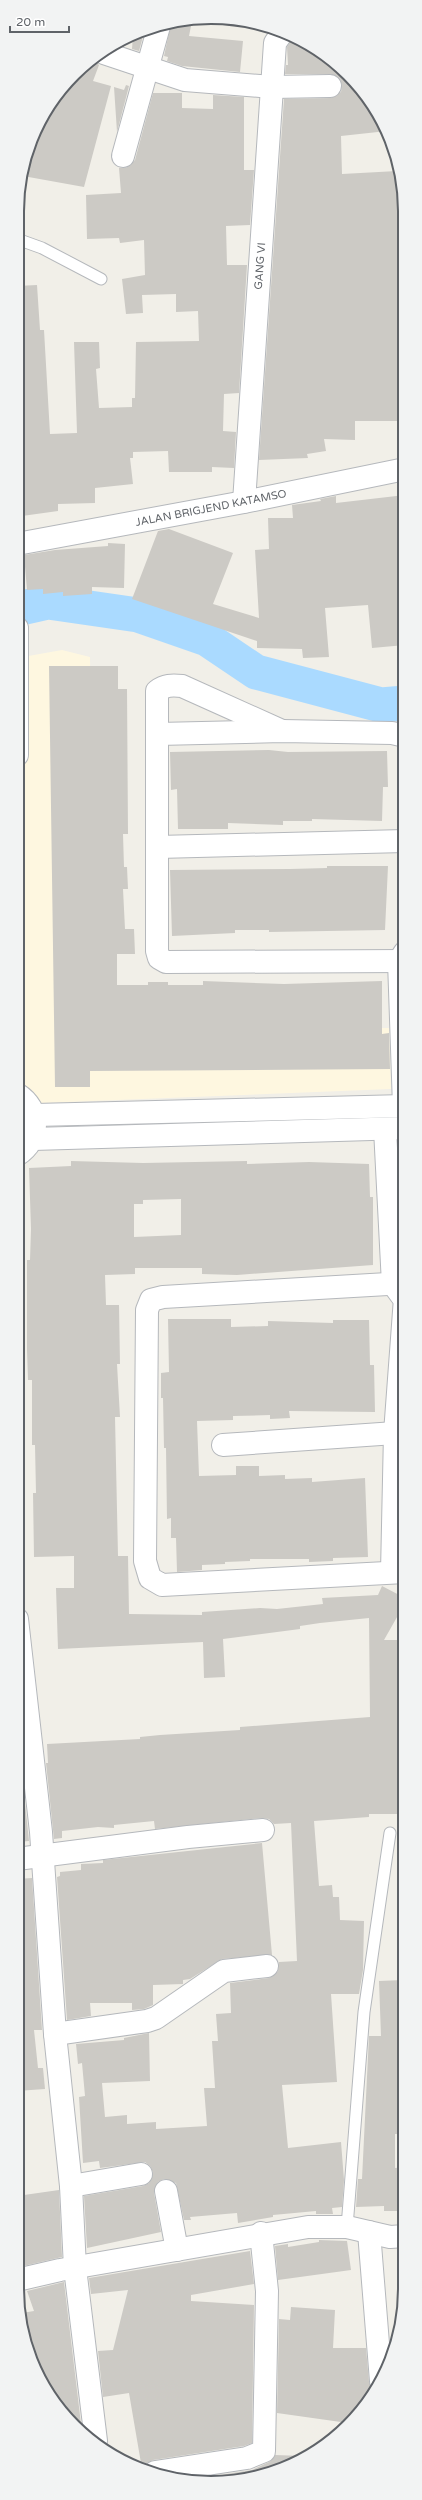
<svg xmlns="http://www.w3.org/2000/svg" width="422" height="2500" viewBox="0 0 422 2500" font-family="'Varela Round',sans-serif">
  <rect width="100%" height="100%" fill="#f1efe8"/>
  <polygon fill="#fef7e0" points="62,650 90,657 95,1028 389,1028 391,1089 17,1104 17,658"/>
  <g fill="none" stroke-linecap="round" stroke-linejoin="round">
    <polyline stroke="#aadaff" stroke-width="35" points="17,609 48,602 138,615 207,639 256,672 381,705 405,703"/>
  </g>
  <g fill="#cccac5" fill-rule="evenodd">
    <polygon points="171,24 191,26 189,36 243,41 240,72 182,66 167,61 168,57 164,56"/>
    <polygon points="145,29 139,51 132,49 133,36"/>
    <polygon points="302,40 348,74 385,125 387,131 341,136 342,174 397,171 405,198 405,421 355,421 355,440 324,439 326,451 307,454 308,458 259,460 284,99 331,98 341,92 342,86 340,79 330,74 285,74 286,65 288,65 287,47 291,41"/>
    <polygon points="93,59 99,65 93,81 111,86 84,187 23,176 37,125 45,115 50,117 57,99 83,65"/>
    <polygon points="126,85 129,86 117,132 114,87 124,90"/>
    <polygon points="153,93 182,93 182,108 213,109 213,95 244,97 244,170 254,170 250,225 226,226 227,265 247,265 239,393 224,394 223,431 236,432 234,468 212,467 212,472 169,472 168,451 133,452 133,458 130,458 133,484 95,488 95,503 58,504 58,511 22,516 21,510 17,511 17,286 37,285 40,330 44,330 50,434 77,433 74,342 99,342 100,368 96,369 99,408 132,407 132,398 135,398 136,342 199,341 198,311 176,312 176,294 142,295 143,313 126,314 122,279 145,275 144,240 120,243 119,238 87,239 86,195 121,193 119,168 126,168 135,160"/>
    <polygon points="405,495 405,645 372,648 368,605 325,608 329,657 303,658 302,649 257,648 257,641 132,599 158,531 169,529 233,553 213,604 259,618 255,550 269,549 268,518 293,518 292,505 321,501 320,499 336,496 336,503"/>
    <polygon points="108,543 125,544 124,588 92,587 92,594 63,596 63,592 43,594 43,589 27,590 24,555 55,550 108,546"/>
    <polygon points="49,666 118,666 118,689 127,689 128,834 123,834 124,867 127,867 128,889 123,889 125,929 134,929 135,954 117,954 117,985 148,985 148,982 168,982 168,985 203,985 203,981 284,984 382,981 382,1034 389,1033 390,1069 90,1071 90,1087 55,1087"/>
    <polygon points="269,750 288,752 387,751 388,787 383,787 382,821 312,819 312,821 283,821 283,825 228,823 228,829 178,829 177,789 171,790 170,752"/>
    <polygon points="327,866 388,866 385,930 269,932 269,930 235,930 235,933 172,936 170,870 290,869 327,868"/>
    <path d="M 71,1161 L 143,1163 L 247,1161 L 247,1164 L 309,1162 L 369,1164 L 370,1197 L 373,1197 L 373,1265 L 237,1275 L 202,1274 L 202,1268 L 135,1268 L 135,1274 L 105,1275 L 106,1305 L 119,1305 L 120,1364 L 117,1364 L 120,1417 L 115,1417 L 118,1556 L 128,1556 L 129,1614 L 202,1615 L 202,1612 L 260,1608 L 277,1609 L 323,1604 L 322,1598 L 378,1595 L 382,1586 L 405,1598 L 405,1603 L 384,1640 L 405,1640 L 405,1814 L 369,1814 L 369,1817 L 314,1821 L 319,1886 L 332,1885 L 333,1897 L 339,1897 L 340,1920 L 364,1921 L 363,1970 L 359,1994 L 331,1994 L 337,2082 L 282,2085 L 288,2148 L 341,2142 L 344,2180 L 342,2207 L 332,2208 L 333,2214 L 316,2214 L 316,2211 L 273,2215 L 273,2217 L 238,2223 L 237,2213 L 190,2217 L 191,2220 L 184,2220 L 176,2183 L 164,2179 L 158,2182 L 154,2193 L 161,2232 L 87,2248 L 84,2196 L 143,2186 L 149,2183 L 153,2172 L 150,2166 L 145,2162 L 100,2168 L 99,2161 L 83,2163 L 79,2097 L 85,2096 L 82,2063 L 78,2064 L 76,2044 L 124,2040 L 124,2038 L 149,2033 L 150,2081 L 102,2083 L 105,2117 L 127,2115 L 127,2124 L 156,2122 L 156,2129 L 207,2126 L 204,2088 L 215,2088 L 212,2041 L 218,2041 L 216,2014 L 231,2013 L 230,1983 L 269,1978 L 278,1971 L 279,1962 L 297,1961 L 291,1823 L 274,1824 L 269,1819 L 262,1818 L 155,1829 L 154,1821 L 114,1825 L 114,1828 L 98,1827 L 62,1831 L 62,1838 L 54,1839 L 46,1763 L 48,1763 L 47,1744 L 140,1739 L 140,1737 L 160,1735 L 240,1730 L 240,1727 L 370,1717 L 369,1618 L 320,1623 L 300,1626 L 300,1629 L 223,1639 L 225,1677 L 204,1678 L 203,1642 L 58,1649 L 56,1588 L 74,1588 L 74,1556 L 34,1557 L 33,1493 L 36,1493 L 35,1445 L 32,1445 L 32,1380 L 28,1380 L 27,1350 L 27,1260 L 30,1260 L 31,1229 L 29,1168 L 71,1166 ZM 181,1199 L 181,1235 L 134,1237 L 134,1204 L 143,1204 L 143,1200 Z"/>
    <polygon points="168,1319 231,1319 231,1327 268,1326 268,1321 333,1323 333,1320 369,1320 370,1365 374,1365 375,1412 289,1411 290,1418 270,1419 270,1415 233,1416 233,1420 197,1421 199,1476 236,1475 236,1466 259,1466 259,1476 285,1475 285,1479 312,1478 312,1482 365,1478 368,1557 333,1558 333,1561 309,1562 309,1559 250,1559 250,1561 225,1562 225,1564 202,1565 202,1570 177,1572 176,1538 171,1538 171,1518 167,1519 166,1448 164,1448 163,1398 161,1398 161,1373 169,1372"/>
    <polygon points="17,1765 21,1765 29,1841 17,1842"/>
    <polygon points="262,1843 272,1955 222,1959 190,1979 183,1980 183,1984 153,1985 153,2005 144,2009 132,2010 132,2003 90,2003 91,2016 67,2020 57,1877 60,1876 60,1872 81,1870 81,1864 103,1863 103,1860"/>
    <polygon points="32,1878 42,2030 34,2030 38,2068 43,2068 45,2089 17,2091 17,1987 25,1986 21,1951 17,1950 17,1879"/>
    <polygon points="403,1980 405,2134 395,2134 395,2168 405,2167 405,2211 384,2211 384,2206 356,2207 358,2179 362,2179 369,2036 381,2036 379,1981"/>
    <polygon points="59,2190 62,2257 19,2267 17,2196"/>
    <polygon points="319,2240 347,2241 351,2270 278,2280 275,2246 288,2244 288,2247 319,2242"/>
    <polygon points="250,2251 254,2284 191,2295 191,2301 254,2305 252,2443 244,2446 153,2460 147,2463 142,2469 129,2393 103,2397 98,2351 113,2350 128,2290 91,2294 89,2278"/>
    <polygon points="64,2282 82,2432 74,2426 32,2363 22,2313 34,2311 27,2291"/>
    <polygon points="291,2307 335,2310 333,2348 366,2348 369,2382 373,2390 348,2423 277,2413 279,2319 290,2320"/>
    <polygon points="275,2455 302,2456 273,2473 199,2483 187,2480 252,2470 269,2462"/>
  </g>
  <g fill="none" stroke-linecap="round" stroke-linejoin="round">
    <g stroke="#b5b8bc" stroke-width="13">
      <g id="service">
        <polyline points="17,239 42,248 101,279"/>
        <polyline points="347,2227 364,2012 390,1833"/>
      </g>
    </g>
    <g stroke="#b5b8bc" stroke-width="24">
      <g id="minor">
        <polyline points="104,53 185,80 272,87 330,86"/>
        <polyline points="123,156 159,26"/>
        <polyline points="244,502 275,43 282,33"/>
        <path d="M 282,731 L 182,686 C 172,685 165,685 157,691 L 157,951 L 159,958 L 166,962 L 405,961"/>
        <polyline points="158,734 282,731 392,733 405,736"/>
        <polyline points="17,755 17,628"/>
        <polyline points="158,847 405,841"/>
        <polyline points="404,1106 399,961 405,952"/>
        <polyline points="35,1115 405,1106"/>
        <polyline points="385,1129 393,1284 401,1295"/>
        <polyline points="33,1139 405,1128"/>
        <path d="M 17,1155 C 41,1140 41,1109 17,1094"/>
        <polyline points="405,1283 163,1297 151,1300 147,1310 145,1561 150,1578 162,1585 405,1572"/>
        <polyline points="223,1445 395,1433"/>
        <polyline points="392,1572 395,1433 405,1298"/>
        <polyline points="17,1619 41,1832 55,2034 71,2186 75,2268 96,2441"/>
        <polyline points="17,1859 188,1837 263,1830"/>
        <polyline points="55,2034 147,2021 156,2018 224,1971 267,1966"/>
        <polyline points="71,2186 141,2174"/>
        <polyline points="166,2191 177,2250"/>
        <polyline points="369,2232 381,2381"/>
        <polyline points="155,2472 247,2458 264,2451 267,2291 261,2233"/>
      </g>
    </g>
    <g stroke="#b5b8bc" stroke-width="24">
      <g id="tertiary">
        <polyline points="17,544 244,502 405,469"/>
        <polyline points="17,2280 60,2270 308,2227 347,2227 390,2237 405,2236"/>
      </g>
    </g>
    <use href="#service" stroke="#fff" stroke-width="11"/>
    <use href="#minor" stroke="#fff" stroke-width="22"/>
    <use href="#tertiary" stroke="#fff" stroke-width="22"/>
  </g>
  <g text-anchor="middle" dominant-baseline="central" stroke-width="3.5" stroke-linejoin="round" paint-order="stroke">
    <g font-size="11" fill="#5f6368" stroke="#fff">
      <text transform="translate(260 266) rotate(-86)">GANG VI</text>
      <text transform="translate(211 508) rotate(-11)">JALAN BRIGJEND KATAMSO</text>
    </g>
  </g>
  <path d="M0 0H422V2500H0ZM211 24H211A187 187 0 0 1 398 211V2289A187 187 0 0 1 211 2476H211A187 187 0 0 1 24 2289V211A187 187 0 0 1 211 24Z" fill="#f2f3f3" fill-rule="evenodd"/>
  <path fill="none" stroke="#5f6368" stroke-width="2" d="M211 24H211A187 187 0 0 1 398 211V2289A187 187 0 0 1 211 2476H211A187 187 0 0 1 24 2289V211A187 187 0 0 1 211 24Z"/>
  <path d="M10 26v6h59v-6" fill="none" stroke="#5f6368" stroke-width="2"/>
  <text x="16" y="26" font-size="12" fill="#5f6368" stroke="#ffffff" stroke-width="3" paint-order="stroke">20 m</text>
</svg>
